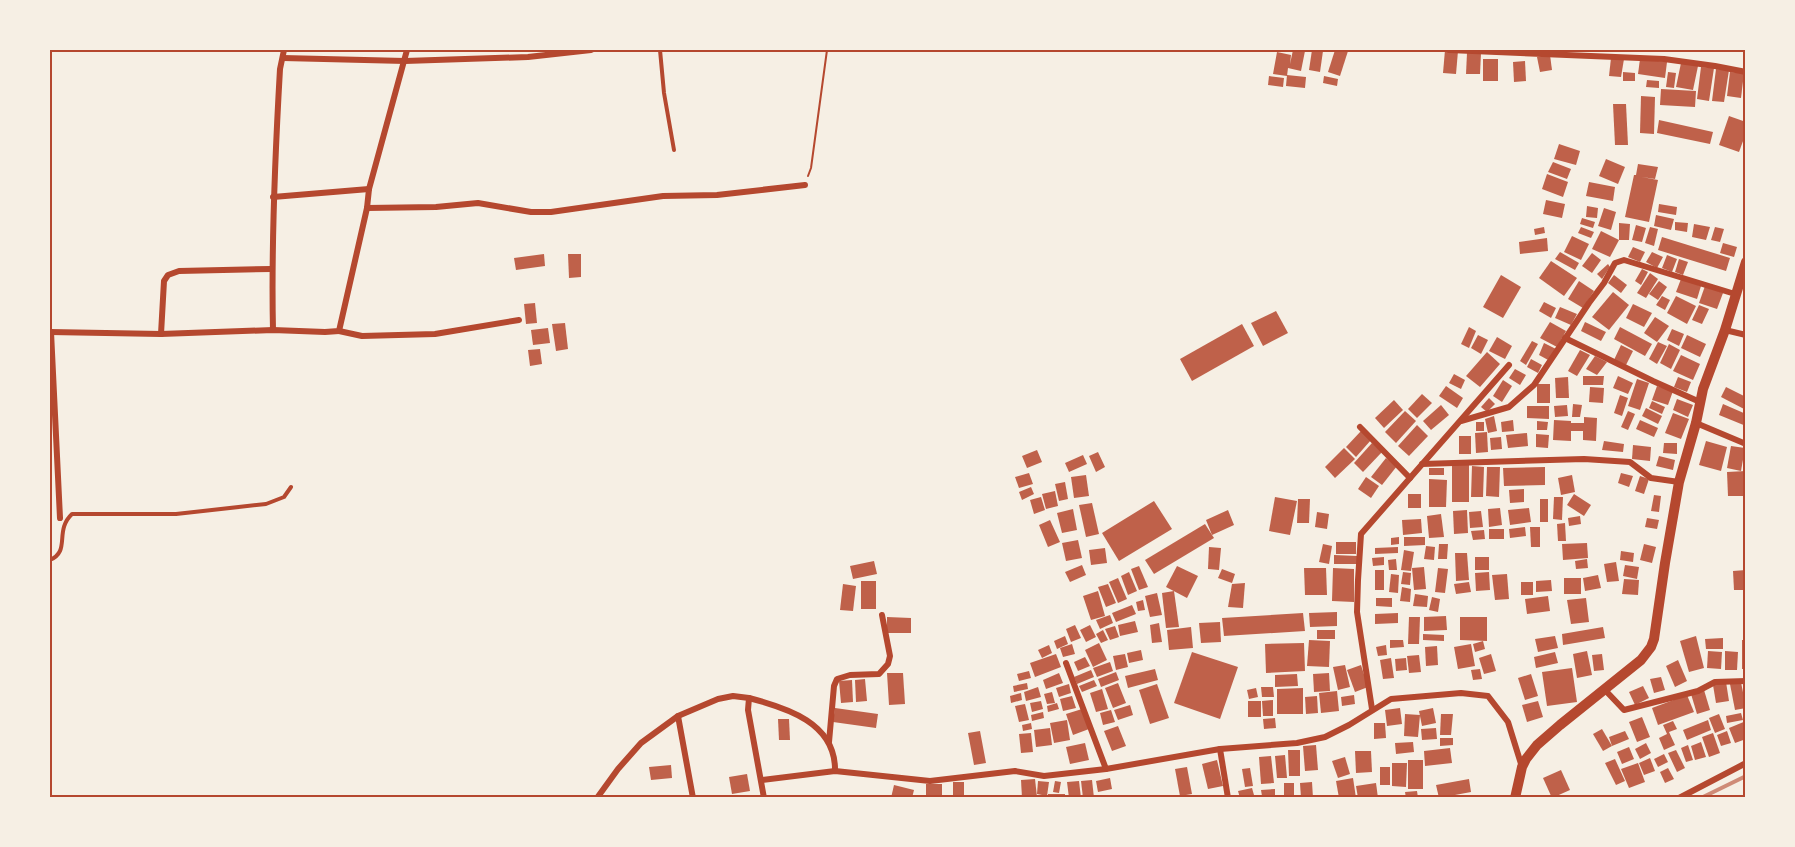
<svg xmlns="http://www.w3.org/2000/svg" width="1795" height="847" viewBox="0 0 1795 847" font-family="'Nunito Sans',sans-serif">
  <rect width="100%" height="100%" fill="#f6efe4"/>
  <g fill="#bf614a">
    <polygon points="1293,50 1305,51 1301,71 1288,68 1287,76 1273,74 1277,52 1291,55 1290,64"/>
    <polygon points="1312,50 1323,51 1320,72 1309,70"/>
    <polygon points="1335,50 1348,51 1340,76 1328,72"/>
    <polygon points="1445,50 1458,51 1456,74 1443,73"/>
    <polygon points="1467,53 1481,53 1480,74 1466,74"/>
    <polygon points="1550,55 1552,70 1540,72 1537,57"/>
    <polygon points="1611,58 1624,59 1621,77 1609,76"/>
    <rect x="1483" y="59" width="15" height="22"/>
    <polygon points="1640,59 1667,62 1665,78 1638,74"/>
    <polygon points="1525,61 1526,81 1514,82 1513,62"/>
    <polygon points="1681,63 1698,66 1693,90 1676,87"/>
    <polygon points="1701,67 1714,68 1709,101 1697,99"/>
    <polygon points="1716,69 1729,70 1724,102 1712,101"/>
    <polygon points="1623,72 1635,73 1635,81 1623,81"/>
    <polygon points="1668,72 1676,73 1674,88 1666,87"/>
    <polygon points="1730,72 1744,73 1741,98 1727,96"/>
    <polygon points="1287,75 1306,77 1305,88 1286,86"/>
    <polygon points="1269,76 1284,78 1283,87 1268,85"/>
    <polygon points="1324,76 1338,79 1337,86 1323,83"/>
    <polygon points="1647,80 1659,81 1659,88 1646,87"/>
    <polygon points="1661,89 1696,91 1695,107 1660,105"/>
    <polygon points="1641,96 1655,97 1654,134 1640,133"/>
    <polygon points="1613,104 1626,104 1628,145 1615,145"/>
    <polygon points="1729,116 1746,122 1746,133 1739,152 1719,145"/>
    <polygon points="1659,120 1713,132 1710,144 1657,133"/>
    <polygon points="1559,144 1580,151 1576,165 1554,159"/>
    <polygon points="1606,159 1625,167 1618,184 1599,176"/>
    <polygon points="1553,162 1571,169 1567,179 1548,172"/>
    <polygon points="1638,164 1658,167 1655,179 1642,177 1658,180 1649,222 1625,217 1634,175 1636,175"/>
    <polygon points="1547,174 1568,182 1563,197 1542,189"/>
    <polygon points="1589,182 1615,187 1613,201 1586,196"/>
    <polygon points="1546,200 1565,204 1562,218 1543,214"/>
    <polygon points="1659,204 1677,207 1676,215 1658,212"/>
    <polygon points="1587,206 1598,208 1597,218 1586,217"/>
    <polygon points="1604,208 1616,212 1611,230 1598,226"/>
    <polygon points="1656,215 1674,219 1671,230 1654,226"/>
    <polygon points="1582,218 1595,222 1593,228 1580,224"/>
    <polygon points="1675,222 1688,223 1687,232 1675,230"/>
    <polygon points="1619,223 1630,224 1629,240 1619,240"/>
    <polygon points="1694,224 1710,227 1706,240 1692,237"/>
    <polygon points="1636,225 1646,228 1642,242 1632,240"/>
    <polygon points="1544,227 1545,233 1535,235 1534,229"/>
    <polygon points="1581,227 1594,232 1591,238 1578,233"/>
    <polygon points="1650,227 1658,229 1654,246 1645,243"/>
    <polygon points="1715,227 1724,229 1720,242 1711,240"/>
    <polygon points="1601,231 1619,240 1610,257 1592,249"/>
    <polygon points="1572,236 1589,244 1581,260 1564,252"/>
    <polygon points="1662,237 1730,258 1726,271 1658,250"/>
    <polygon points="1547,238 1548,251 1520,254 1519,242"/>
    <polygon points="1723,243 1737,247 1734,257 1720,253"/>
    <polygon points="1633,247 1645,252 1640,262 1628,257"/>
    <polygon points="1560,252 1579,263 1575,270 1555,259"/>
    <polygon points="1652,252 1663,257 1657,268 1646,262"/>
    <polygon points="1592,253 1601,260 1592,273 1582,266"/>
    <polygon points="544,254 545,266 516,270 514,258"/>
    <polygon points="568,254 581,254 581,277 569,278"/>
    <polygon points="1667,255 1677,259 1672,272 1662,268"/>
    <polygon points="1679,259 1688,262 1683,275 1675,272"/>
    <polygon points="1551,261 1577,278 1564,296 1539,278"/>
    <polygon points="1608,264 1610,267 1602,279 1597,274"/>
    <polygon points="1642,269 1648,272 1641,285 1635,281"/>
    <polygon points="1650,273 1658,279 1646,298 1637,293"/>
    <polygon points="1501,275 1521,287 1503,318 1483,307"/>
    <polygon points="1614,275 1627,285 1621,293 1608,283"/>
    <polygon points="1681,279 1701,286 1697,299 1676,292"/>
    <polygon points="1579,281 1594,291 1583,308 1568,299"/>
    <polygon points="1659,281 1667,287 1658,300 1649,294"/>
    <polygon points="1705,286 1723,293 1717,309 1699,303"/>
    <polygon points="1613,292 1629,305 1609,330 1592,317"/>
    <polygon points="1662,296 1670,300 1665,310 1656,305"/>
    <polygon points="1676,296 1696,306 1687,324 1667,313"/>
    <polygon points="1544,302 1556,308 1551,318 1539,311"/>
    <polygon points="535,303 537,323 526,324 524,304"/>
    <polygon points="1633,304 1652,313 1644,327 1626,318"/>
    <polygon points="1699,305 1709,309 1702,324 1692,320"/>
    <polygon points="1560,307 1577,314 1571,325 1555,318"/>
    <polygon points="1276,311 1288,333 1263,346 1251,323"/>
    <polygon points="1655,317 1669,326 1657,342 1644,333"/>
    <polygon points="1550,322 1566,331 1557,347 1540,338"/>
    <polygon points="1585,322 1606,332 1601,341 1581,331"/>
    <polygon points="565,323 568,349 556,351 552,324"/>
    <polygon points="1242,324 1254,346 1192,381 1180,359"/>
    <polygon points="1469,327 1476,331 1469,348 1461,344"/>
    <polygon points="1620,327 1652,344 1645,356 1614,339"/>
    <polygon points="548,328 550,343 533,345 531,330"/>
    <polygon points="1672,329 1684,334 1679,346 1667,340"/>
    <polygon points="1478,335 1488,340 1481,354 1471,348"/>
    <polygon points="1687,335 1706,344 1700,357 1681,348"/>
    <polygon points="1497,337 1512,346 1505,359 1489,351"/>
    <polygon points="1532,341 1538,344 1526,365 1520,361"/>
    <polygon points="1658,342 1667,346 1657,364 1649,359"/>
    <polygon points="1544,343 1556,349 1550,361 1539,355"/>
    <polygon points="1669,344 1680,350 1671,369 1660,363"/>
    <polygon points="1621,345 1633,351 1626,365 1614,360"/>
    <polygon points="540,349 542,364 530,366 528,350"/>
    <polygon points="1580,350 1590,355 1577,376 1568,371"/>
    <polygon points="1487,352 1500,364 1480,387 1466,376"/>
    <polygon points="1681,355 1700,364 1693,380 1673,371"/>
    <polygon points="1595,356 1607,362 1597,375 1586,369"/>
    <polygon points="1531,359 1542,365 1538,373 1527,367"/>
    <polygon points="1515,369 1526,375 1520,385 1509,378"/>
    <polygon points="1454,374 1465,380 1461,389 1449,383"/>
    <polygon points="1583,376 1604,376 1603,385 1583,385"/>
    <polygon points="1618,376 1633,383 1628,394 1613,388"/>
    <polygon points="1568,377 1569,398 1556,398 1555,378"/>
    <polygon points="1678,377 1691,382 1687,392 1674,387"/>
    <polygon points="1637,379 1649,383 1640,410 1628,406"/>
    <polygon points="1503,380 1512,386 1502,402 1493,396"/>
    <rect x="1537" y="384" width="13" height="19"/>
    <polygon points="1446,386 1463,398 1457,408 1439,396"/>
    <polygon points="1657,386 1673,391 1668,405 1652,400"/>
    <polygon points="1590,387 1604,388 1603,403 1589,402"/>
    <polygon points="1726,387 1746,397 1746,410 1721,397"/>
    <polygon points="1422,394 1432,403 1417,418 1408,409"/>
    <polygon points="1620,395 1628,398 1622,416 1614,413"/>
    <polygon points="1489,398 1495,404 1487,412 1481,407"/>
    <polygon points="1677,399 1693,405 1688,417 1673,410"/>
    <polygon points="1394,400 1403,410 1384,428 1375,418"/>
    <polygon points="1652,401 1665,407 1662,414 1649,408"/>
    <polygon points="1573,404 1582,405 1580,417 1572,417"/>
    <polygon points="1723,404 1746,414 1746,426 1719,415"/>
    <polygon points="1441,405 1449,415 1431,430 1423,421"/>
    <polygon points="1567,405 1568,416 1555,417 1554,406"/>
    <polygon points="1527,406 1549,406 1549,419 1527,418"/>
    <polygon points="1646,408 1662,416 1658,424 1642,416"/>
    <polygon points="1405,411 1416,421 1396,443 1385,432"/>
    <polygon points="1628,411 1635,414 1628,430 1621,427"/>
    <polygon points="1673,413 1689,419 1681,439 1665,433"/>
    <polygon points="1494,416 1497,431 1488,433 1485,419"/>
    <polygon points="1584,417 1597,418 1596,441 1583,440 1583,431 1571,431 1571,441 1553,440 1554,420 1571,421 1571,423 1584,423"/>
    <polygon points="1513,420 1514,431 1502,432 1501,422"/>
    <polygon points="1640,420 1658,428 1654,437 1636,429"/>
    <polygon points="1537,421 1548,422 1547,430 1537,430"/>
    <rect x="1476" y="422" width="8" height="9"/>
    <polygon points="1417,425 1428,436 1409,456 1398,446"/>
    <polygon points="1361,431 1371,440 1356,457 1346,447"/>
    <polygon points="1487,432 1488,452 1476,453 1475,433"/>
    <polygon points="1527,433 1528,446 1508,448 1506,435"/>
    <polygon points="1536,434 1549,435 1548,448 1536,447"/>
    <rect x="1459" y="436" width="12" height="18"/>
    <polygon points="1501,437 1502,449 1491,450 1490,438"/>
    <polygon points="1604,441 1624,444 1623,452 1602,450"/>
    <polygon points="1706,441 1727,447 1721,471 1699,465"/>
    <polygon points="1372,443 1382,452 1363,472 1354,463"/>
    <polygon points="1664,443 1677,443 1677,454 1663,453"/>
    <polygon points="1633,445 1651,447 1650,461 1632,459"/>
    <polygon points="1731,446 1745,448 1741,471 1727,468"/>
    <polygon points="1344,448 1355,459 1335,478 1325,467"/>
    <polygon points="1037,450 1042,462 1027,468 1022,456"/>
    <polygon points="1098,452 1105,467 1096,472 1089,456"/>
    <polygon points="1083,455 1087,464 1069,472 1065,463"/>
    <polygon points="1659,456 1675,460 1673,470 1656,466"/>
    <polygon points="1386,458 1397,466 1382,485 1371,477"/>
    <rect x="1452" y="465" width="17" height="37"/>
    <polygon points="1472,466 1484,467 1483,497 1471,497"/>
    <polygon points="1487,467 1500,467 1499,497 1486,496"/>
    <polygon points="1545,467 1545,485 1504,486 1503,468"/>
    <rect x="1429" y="468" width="15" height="7"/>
    <polygon points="1746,471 1746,496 1728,496 1727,472"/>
    <polygon points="1029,473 1033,484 1019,488 1015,477"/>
    <polygon points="1621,473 1633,476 1629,487 1618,483"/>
    <polygon points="1086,475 1089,496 1074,498 1071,477"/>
    <polygon points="1572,475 1575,492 1561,495 1558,478"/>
    <polygon points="1640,476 1649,479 1644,494 1635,491"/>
    <polygon points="1366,477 1379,486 1371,498 1358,489"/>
    <polygon points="1429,479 1447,480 1446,507 1429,507"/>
    <polygon points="1065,482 1068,499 1059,501 1055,484"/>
    <polygon points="1031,487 1034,494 1022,500 1019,492"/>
    <polygon points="1524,489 1524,502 1510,503 1509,490"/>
    <polygon points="1055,491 1058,506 1046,509 1042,494"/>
    <rect x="1408" y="494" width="13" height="14"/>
    <polygon points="1574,494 1591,505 1584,516 1567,505"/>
    <polygon points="1654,495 1661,496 1659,512 1651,511"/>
    <polygon points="1041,497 1045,510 1034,514 1030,500"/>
    <polygon points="1275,497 1297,501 1290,535 1269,531"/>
    <polygon points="1554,497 1563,497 1562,520 1553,519"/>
    <polygon points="1298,499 1310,499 1309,523 1297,523"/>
    <rect x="1540" y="499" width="8" height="23"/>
    <polygon points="1154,501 1172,529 1119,561 1102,533"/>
    <polygon points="1092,503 1099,534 1086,537 1079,505"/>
    <polygon points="1500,508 1502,525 1489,527 1488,509"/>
    <polygon points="1529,508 1531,522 1510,525 1508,510"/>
    <polygon points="1073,509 1077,530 1062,533 1057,513"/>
    <polygon points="1228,510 1234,525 1212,535 1206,520"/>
    <polygon points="1467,510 1468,533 1454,534 1453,511"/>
    <polygon points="1481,511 1483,527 1470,528 1469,512"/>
    <polygon points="1317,512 1329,514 1327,529 1315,527"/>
    <polygon points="1441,514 1444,537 1429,538 1427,516"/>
    <polygon points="1580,516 1581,524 1569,526 1568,518"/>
    <polygon points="1647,518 1659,520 1657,529 1645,527"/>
    <polygon points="1421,519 1422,533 1403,535 1402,520"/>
    <polygon points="1050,520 1060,542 1048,547 1039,525"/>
    <polygon points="1565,523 1566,541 1558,541 1557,524"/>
    <polygon points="1205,524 1214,538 1154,574 1145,560"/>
    <polygon points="1525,527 1526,536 1510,538 1509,529"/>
    <polygon points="1530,527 1540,527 1540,547 1531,547"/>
    <rect x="1489" y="529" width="15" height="10"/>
    <polygon points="1484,530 1485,539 1473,540 1471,531"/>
    <polygon points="1399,537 1399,544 1391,545 1391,538"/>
    <polygon points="1404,537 1425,537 1425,545 1404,546"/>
    <polygon points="1078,540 1082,558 1066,561 1062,543"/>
    <rect x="1336" y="542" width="20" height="12"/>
    <polygon points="1587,543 1588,558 1563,560 1562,544"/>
    <polygon points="1323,544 1332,546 1329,564 1319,562"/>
    <polygon points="1439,544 1448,544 1447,559 1438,559"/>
    <polygon points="1644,544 1656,547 1652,563 1640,560"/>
    <polygon points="1426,546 1435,547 1434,560 1424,559"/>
    <polygon points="1209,547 1221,548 1219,570 1208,569"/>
    <polygon points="1398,547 1398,553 1375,554 1375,548"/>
    <polygon points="1105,548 1107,563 1091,565 1089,550"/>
    <polygon points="1404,550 1414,552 1411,571 1401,570"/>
    <polygon points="1621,551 1634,553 1633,562 1620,560"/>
    <polygon points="1455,553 1467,553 1469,580 1456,581"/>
    <polygon points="1334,555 1357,556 1357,564 1334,564"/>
    <polygon points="1384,557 1384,565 1373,566 1372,558"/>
    <rect x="1475" y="557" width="14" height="13"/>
    <polygon points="1396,559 1397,570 1389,570 1388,560"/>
    <polygon points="1587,559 1588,568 1576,569 1575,561"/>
    <polygon points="874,561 877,574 853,579 850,566"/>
    <polygon points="1616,562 1619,581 1607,582 1604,564"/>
    <polygon points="1082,565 1086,575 1070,582 1065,572"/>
    <polygon points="1625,565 1639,567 1637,579 1623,576"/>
    <polygon points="1139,566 1148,587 1139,590 1131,569"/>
    <polygon points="1177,566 1198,576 1187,598 1166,587"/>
    <polygon points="1424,567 1426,589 1414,590 1412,568"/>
    <polygon points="1304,568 1326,568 1327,595 1305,595"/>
    <polygon points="1333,568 1354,569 1354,602 1332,601"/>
    <polygon points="1438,568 1448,569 1445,593 1435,592"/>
    <polygon points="1222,569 1235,574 1232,583 1218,578"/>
    <rect x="1375" y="570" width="9" height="20"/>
    <polygon points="1746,570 1746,590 1734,590 1733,571"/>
    <polygon points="1129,572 1137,591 1128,595 1121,576"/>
    <polygon points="1403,572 1411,573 1410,585 1401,584"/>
    <polygon points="1489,572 1490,590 1476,591 1475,573"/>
    <polygon points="1391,574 1399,575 1398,593 1389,592"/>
    <polygon points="1507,574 1509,599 1495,600 1492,575"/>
    <polygon points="1598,575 1601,588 1585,591 1583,578"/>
    <polygon points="1118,578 1127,599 1118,603 1109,582"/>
    <rect x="1564" y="578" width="17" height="16"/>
    <polygon points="1624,579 1639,580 1638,595 1622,594"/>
    <polygon points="1551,580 1552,591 1536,592 1536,581"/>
    <rect x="861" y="581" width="15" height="28"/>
    <polygon points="1469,582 1471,592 1456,594 1454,584"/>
    <rect x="1521" y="582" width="12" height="13"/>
    <polygon points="1245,583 1243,608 1228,607 1232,584"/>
    <polygon points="843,584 856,586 853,611 840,610"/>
    <polygon points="1108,584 1116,603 1106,607 1098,587"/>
    <polygon points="1402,587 1411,589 1410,602 1400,601"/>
    <polygon points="1098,591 1105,616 1091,620 1083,596"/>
    <polygon points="1174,591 1179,627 1166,628 1162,593"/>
    <polygon points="1157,593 1162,615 1150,617 1145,596"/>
    <polygon points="1415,594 1428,596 1427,607 1413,606"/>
    <polygon points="1548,596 1550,611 1527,614 1525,599"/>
    <polygon points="1432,597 1440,599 1438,612 1429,610"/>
    <polygon points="1376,598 1392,598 1392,607 1376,606"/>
    <polygon points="1586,598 1589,622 1571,624 1567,600"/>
    <polygon points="1143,600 1145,610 1138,611 1136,602"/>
    <polygon points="1132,605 1136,614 1116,622 1112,613"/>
    <polygon points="1337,612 1337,626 1310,627 1309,613"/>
    <polygon points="1303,613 1305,631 1224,636 1222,618"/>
    <polygon points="1398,613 1398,623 1375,624 1375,614"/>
    <polygon points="1110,615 1113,623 1100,629 1096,620"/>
    <polygon points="1446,616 1447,630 1424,631 1424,617"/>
    <polygon points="887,617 911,618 911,633 887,633"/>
    <polygon points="1409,617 1420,617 1419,644 1408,644"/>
    <polygon points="1460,617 1487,617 1487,641 1460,640"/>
    <polygon points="1135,621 1138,632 1120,636 1118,625"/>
    <polygon points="1220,622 1221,642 1201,643 1199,623"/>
    <polygon points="1159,623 1162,642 1152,643 1150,625"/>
    <polygon points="1075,625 1081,638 1071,642 1066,629"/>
    <polygon points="1090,625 1096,637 1086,642 1080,630"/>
    <polygon points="1115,626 1119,637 1110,640 1105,629"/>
    <polygon points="1191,627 1193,648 1169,650 1167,630"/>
    <polygon points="1603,627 1605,638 1563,645 1562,634"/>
    <polygon points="1103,630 1108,640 1101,643 1096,634"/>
    <rect x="1317" y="630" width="18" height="9"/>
    <polygon points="1423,634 1444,635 1444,641 1423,640"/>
    <polygon points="1065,636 1068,644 1057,649 1054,641"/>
    <polygon points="1555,636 1558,648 1538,652 1535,639"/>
    <polygon points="1696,636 1704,668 1689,672 1680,641"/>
    <polygon points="1723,638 1723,649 1706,649 1705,639"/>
    <polygon points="1309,640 1330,641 1329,667 1307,666"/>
    <polygon points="1390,640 1403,640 1404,647 1390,648"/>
    <rect x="1742" y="640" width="4" height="29"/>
    <polygon points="1483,641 1485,649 1475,652 1473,644"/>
    <polygon points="1099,643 1107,660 1093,667 1085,650"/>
    <polygon points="1304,643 1305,671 1266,673 1265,644"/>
    <polygon points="1072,644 1075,654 1063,657 1060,648"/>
    <polygon points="1471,644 1475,666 1458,669 1454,647"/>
    <polygon points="1049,645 1052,653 1042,658 1038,650"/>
    <polygon points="1386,645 1387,655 1378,656 1376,647"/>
    <polygon points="1437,646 1438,665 1426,666 1425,647"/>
    <polygon points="1141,650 1143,660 1129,663 1127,653"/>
    <polygon points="1587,651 1592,675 1577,678 1573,654"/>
    <polygon points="1708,651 1722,652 1721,669 1707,668"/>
    <polygon points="1725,651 1738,652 1737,670 1725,670"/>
    <polygon points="1192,652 1238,667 1220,719 1174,703"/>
    <polygon points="1555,652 1558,663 1536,668 1534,657"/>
    <polygon points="1056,654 1061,667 1035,677 1030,663"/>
    <polygon points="1125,654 1128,667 1116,670 1113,656"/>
    <polygon points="1491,654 1496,671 1484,674 1479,658"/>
    <polygon points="1602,654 1604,670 1594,671 1592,655"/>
    <polygon points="1419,655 1421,672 1409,673 1407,656"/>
    <polygon points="1085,657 1090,666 1078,671 1074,662"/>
    <polygon points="1391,658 1394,678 1383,679 1380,660"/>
    <polygon points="1406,658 1407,670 1396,671 1395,659"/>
    <polygon points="1678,660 1687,681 1675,687 1666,666"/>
    <polygon points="1110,662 1113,671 1097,677 1093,668"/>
    <polygon points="1345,665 1350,687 1338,690 1333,667"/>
    <polygon points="1361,665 1368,687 1355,692 1347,670"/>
    <polygon points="1572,668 1577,702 1547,706 1542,672"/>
    <polygon points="1155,669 1158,680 1128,688 1125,676"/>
    <polygon points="1480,669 1482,679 1473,680 1471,670"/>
    <polygon points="1091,670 1094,677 1077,684 1074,677"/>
    <polygon points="1029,671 1031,678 1019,681 1017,674"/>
    <polygon points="1116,672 1119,680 1101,687 1098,679"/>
    <polygon points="887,673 903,673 905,704 889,705"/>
    <polygon points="1059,673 1063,683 1046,689 1043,680"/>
    <polygon points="1329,673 1330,691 1314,692 1313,674"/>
    <polygon points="1297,674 1298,686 1275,687 1275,675"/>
    <polygon points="1531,674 1538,696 1525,700 1518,678"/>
    <polygon points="1661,677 1665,690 1654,693 1650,679"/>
    <polygon points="865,679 867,701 856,702 855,680"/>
    <polygon points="852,680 853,702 841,703 839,681"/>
    <polygon points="1094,680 1097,686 1082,692 1079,686"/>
    <polygon points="1726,682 1729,701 1716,703 1713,685"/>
    <polygon points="1741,682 1746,708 1735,710 1730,684"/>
    <polygon points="1027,683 1028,689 1014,692 1013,686"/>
    <polygon points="1118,683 1126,703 1113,708 1105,688"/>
    <polygon points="1069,684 1071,693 1059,697 1056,688"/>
    <polygon points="1157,684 1169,718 1150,724 1139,690"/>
    <polygon points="1643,686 1649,698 1635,705 1629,692"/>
    <polygon points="1038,687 1041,697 1026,701 1024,692"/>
    <polygon points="1261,687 1273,687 1274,697 1262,697"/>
    <polygon points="1256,688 1258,697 1249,699 1247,690"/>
    <polygon points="1303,688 1303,714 1277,714 1277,689"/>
    <polygon points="1102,689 1108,709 1096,712 1090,693"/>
    <polygon points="1704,690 1710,710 1697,714 1691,694"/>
    <polygon points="1337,691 1339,711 1321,713 1319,693"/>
    <polygon points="1052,692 1055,703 1047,704 1044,694"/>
    <polygon points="1021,693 1022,700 1011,703 1010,696"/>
    <polygon points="1354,695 1355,704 1342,706 1341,697"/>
    <polygon points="1687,695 1694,712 1658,725 1652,708"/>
    <polygon points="1072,696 1076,708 1063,711 1060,699"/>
    <polygon points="1317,696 1318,713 1306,714 1305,697"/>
    <polygon points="1273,700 1273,716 1263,716 1262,701"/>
    <polygon points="1041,701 1043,709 1032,712 1030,703"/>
    <rect x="1248" y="701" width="13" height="16"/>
    <polygon points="1538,701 1543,717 1527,722 1522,705"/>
    <polygon points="1057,703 1059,709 1048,712 1047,706"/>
    <polygon points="1025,704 1029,720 1019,722 1015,706"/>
    <polygon points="1130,705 1133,715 1118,720 1114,710"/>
    <polygon points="835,708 878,714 876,728 833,722"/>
    <polygon points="1400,708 1402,724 1387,726 1385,710"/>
    <polygon points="1433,708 1436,723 1422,726 1419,711"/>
    <polygon points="1082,709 1089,729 1073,735 1066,714"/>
    <polygon points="1111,710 1115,722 1103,725 1100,713"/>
    <polygon points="1043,712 1044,718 1032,721 1031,715"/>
    <polygon points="1741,713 1743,720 1727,723 1726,716"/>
    <polygon points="1405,714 1420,715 1418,737 1404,736"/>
    <polygon points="1441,714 1453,714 1451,735 1440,735"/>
    <polygon points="1719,714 1725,729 1715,733 1709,718"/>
    <polygon points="1642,717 1650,737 1637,742 1629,722"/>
    <polygon points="1275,718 1276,728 1264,729 1263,719"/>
    <polygon points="778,719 789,719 790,740 779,740"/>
    <polygon points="1067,720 1070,740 1054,743 1050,723"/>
    <polygon points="1708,720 1711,730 1687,740 1683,730"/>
    <polygon points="1673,721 1677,729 1669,732 1675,745 1664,750 1659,738 1667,734 1663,725"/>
    <polygon points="1746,721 1746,739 1735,743 1729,728"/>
    <polygon points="1031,723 1032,729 1023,731 1022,725"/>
    <polygon points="1374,723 1385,723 1386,738 1374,739"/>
    <polygon points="1118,726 1126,746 1112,751 1104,731"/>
    <polygon points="1050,728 1052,745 1036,747 1034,730"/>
    <polygon points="1436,728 1437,739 1422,740 1421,729"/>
    <polygon points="1602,729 1612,746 1603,751 1593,734"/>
    <polygon points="980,731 986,763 974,765 968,733"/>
    <polygon points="1625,731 1629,739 1612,746 1609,737"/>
    <polygon points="1727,731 1731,743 1721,746 1717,735"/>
    <polygon points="1031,733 1033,752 1021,753 1019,734"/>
    <polygon points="1713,733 1720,753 1709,757 1702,737"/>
    <polygon points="1440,738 1453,738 1453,745 1440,746"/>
    <polygon points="1413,742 1414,752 1396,754 1395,743"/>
    <polygon points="1701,742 1706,757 1695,760 1691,746"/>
    <polygon points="1085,743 1089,760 1070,764 1066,747"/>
    <polygon points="1646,743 1651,753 1640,759 1635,749"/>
    <polygon points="1316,745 1318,770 1305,771 1303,746"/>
    <polygon points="1688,745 1693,760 1686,762 1681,748"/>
    <polygon points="1629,747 1634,759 1622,764 1617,752"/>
    <polygon points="1450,748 1452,763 1425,766 1424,751"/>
    <polygon points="1288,750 1300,750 1300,776 1289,776"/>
    <polygon points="1676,750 1685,768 1677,772 1668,753"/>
    <polygon points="1355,751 1371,751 1372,772 1356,773"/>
    <polygon points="1664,754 1668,762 1658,767 1654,759"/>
    <polygon points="1285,755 1287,778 1277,778 1275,756"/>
    <polygon points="1271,756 1274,783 1261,784 1259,757"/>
    <polygon points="1345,757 1350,774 1338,778 1332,761"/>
    <polygon points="1650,758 1655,771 1644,775 1639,763"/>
    <polygon points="1615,759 1625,781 1616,785 1605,763"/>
    <polygon points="1217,760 1223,786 1208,789 1202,764"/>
    <rect x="1408" y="760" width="15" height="29"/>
    <polygon points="1392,763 1407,763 1406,787 1392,786"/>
    <polygon points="1638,763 1645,782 1629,788 1621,769"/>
    <polygon points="671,765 672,778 651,780 649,767"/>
    <polygon points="1187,767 1192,794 1180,796 1175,769"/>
    <rect x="1380" y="767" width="10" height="18"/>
    <polygon points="1250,768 1253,786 1245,787 1242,769"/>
    <polygon points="1668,768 1674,779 1665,783 1660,772"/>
    <polygon points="1561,770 1570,790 1552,798 1543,778"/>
    <polygon points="747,774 750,791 732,794 729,777"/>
    <polygon points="1110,778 1112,789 1098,792 1096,781"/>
    <polygon points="1353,778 1356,798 1339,798 1336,781"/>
    <polygon points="1035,779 1037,797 1022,798 1021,780"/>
    <polygon points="1469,779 1471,792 1439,798 1436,785"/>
    <polygon points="1092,780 1094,798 1083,798 1081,781"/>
    <polygon points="1038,781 1049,782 1047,796 1037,794"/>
    <polygon points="1055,781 1061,782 1059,793 1053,792"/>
    <polygon points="1079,781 1081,798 1069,798 1067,782"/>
    <rect x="953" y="782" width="11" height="16"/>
    <polygon points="1312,782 1313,798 1301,798 1300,783"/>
    <rect x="1284" y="783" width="10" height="15"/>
    <polygon points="1376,783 1378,798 1358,798 1356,786"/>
    <rect x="926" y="784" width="16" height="14"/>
    <polygon points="894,785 914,790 912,798 891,798"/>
    <polygon points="1252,788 1254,795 1240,798 1238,791"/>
    <polygon points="1275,789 1275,795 1262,796 1261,790"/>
    <polygon points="1417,791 1418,798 1406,798 1405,792"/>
    <rect x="1048" y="794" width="17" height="4"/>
  </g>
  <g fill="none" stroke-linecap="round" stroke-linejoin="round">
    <polyline stroke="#b5482f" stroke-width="2" points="808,176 811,168 827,50"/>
    <g stroke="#b5482f" stroke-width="4">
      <polyline points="660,50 664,93 674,150"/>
      <path d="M 50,560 C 71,551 54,531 72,514 L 176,514 L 266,504 L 284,497 L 291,487"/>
    </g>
    <g stroke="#b5482f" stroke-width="6">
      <polyline points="1449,50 1664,59 1715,66 1746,72"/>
      <polyline points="283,58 405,61 528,57 591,50"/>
      <polyline points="273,197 369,189"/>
      <polyline points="367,208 436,207 478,203 531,212 551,212 663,196 717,195 805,185"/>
      <path d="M 273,330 C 271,243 275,156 280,69 L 284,50"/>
      <polyline points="1725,330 1746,335"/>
      <polyline points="339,331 362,336 435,334 519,320"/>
      <polyline points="50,332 161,334 273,330 325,332 339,331 367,208 369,189 407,50"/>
      <polyline points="51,332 60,518"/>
      <polyline points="161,334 164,281 168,275 179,271 271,269"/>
      <polyline points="1565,338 1653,381 1700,402"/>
      <polyline points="1461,421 1509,407 1534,385 1589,303 1604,283 1615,263 1624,260 1735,294"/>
      <polyline points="1696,423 1746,444"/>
      <polyline points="1360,427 1410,478"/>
      <polyline points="1422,464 1584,459 1630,462 1651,478 1679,482"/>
      <polyline points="1066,663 1106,769"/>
      <polyline points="1605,690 1624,710 1698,691 1715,682 1746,681"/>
      <path d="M 749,698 C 787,708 836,723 835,771"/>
      <polyline points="1372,709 1357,612 1358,580 1361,534 1509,365"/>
      <polyline points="678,716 693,798"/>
      <polyline points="829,742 834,686 837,679 850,675 879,674 888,664 890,656 882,615"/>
      <polyline points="1220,749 1228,798"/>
      <polyline points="762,780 835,771 930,781 1015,771 1044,776 1106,769 1220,749 1297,743 1325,737 1349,725 1391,699 1461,693 1488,696 1508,722 1522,767"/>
      <polyline points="597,798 618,769 641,743 678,716 718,699 733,696 749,698 748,710 764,798"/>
      <polyline points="1679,798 1746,763"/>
    </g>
    <polyline stroke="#b5482f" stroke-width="10" points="1515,798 1522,767 1526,759 1537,745 1560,725 1641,660 1651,647 1654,639 1665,563 1679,482 1696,423 1703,389 1725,330 1746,262"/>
    <polyline stroke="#cf8b77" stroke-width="4" points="1701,798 1746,776"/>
  </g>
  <rect width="1795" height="847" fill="none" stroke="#f6efe4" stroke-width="102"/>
  <rect x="51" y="51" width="1693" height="745" fill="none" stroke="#b5482f" stroke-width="2"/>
</svg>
